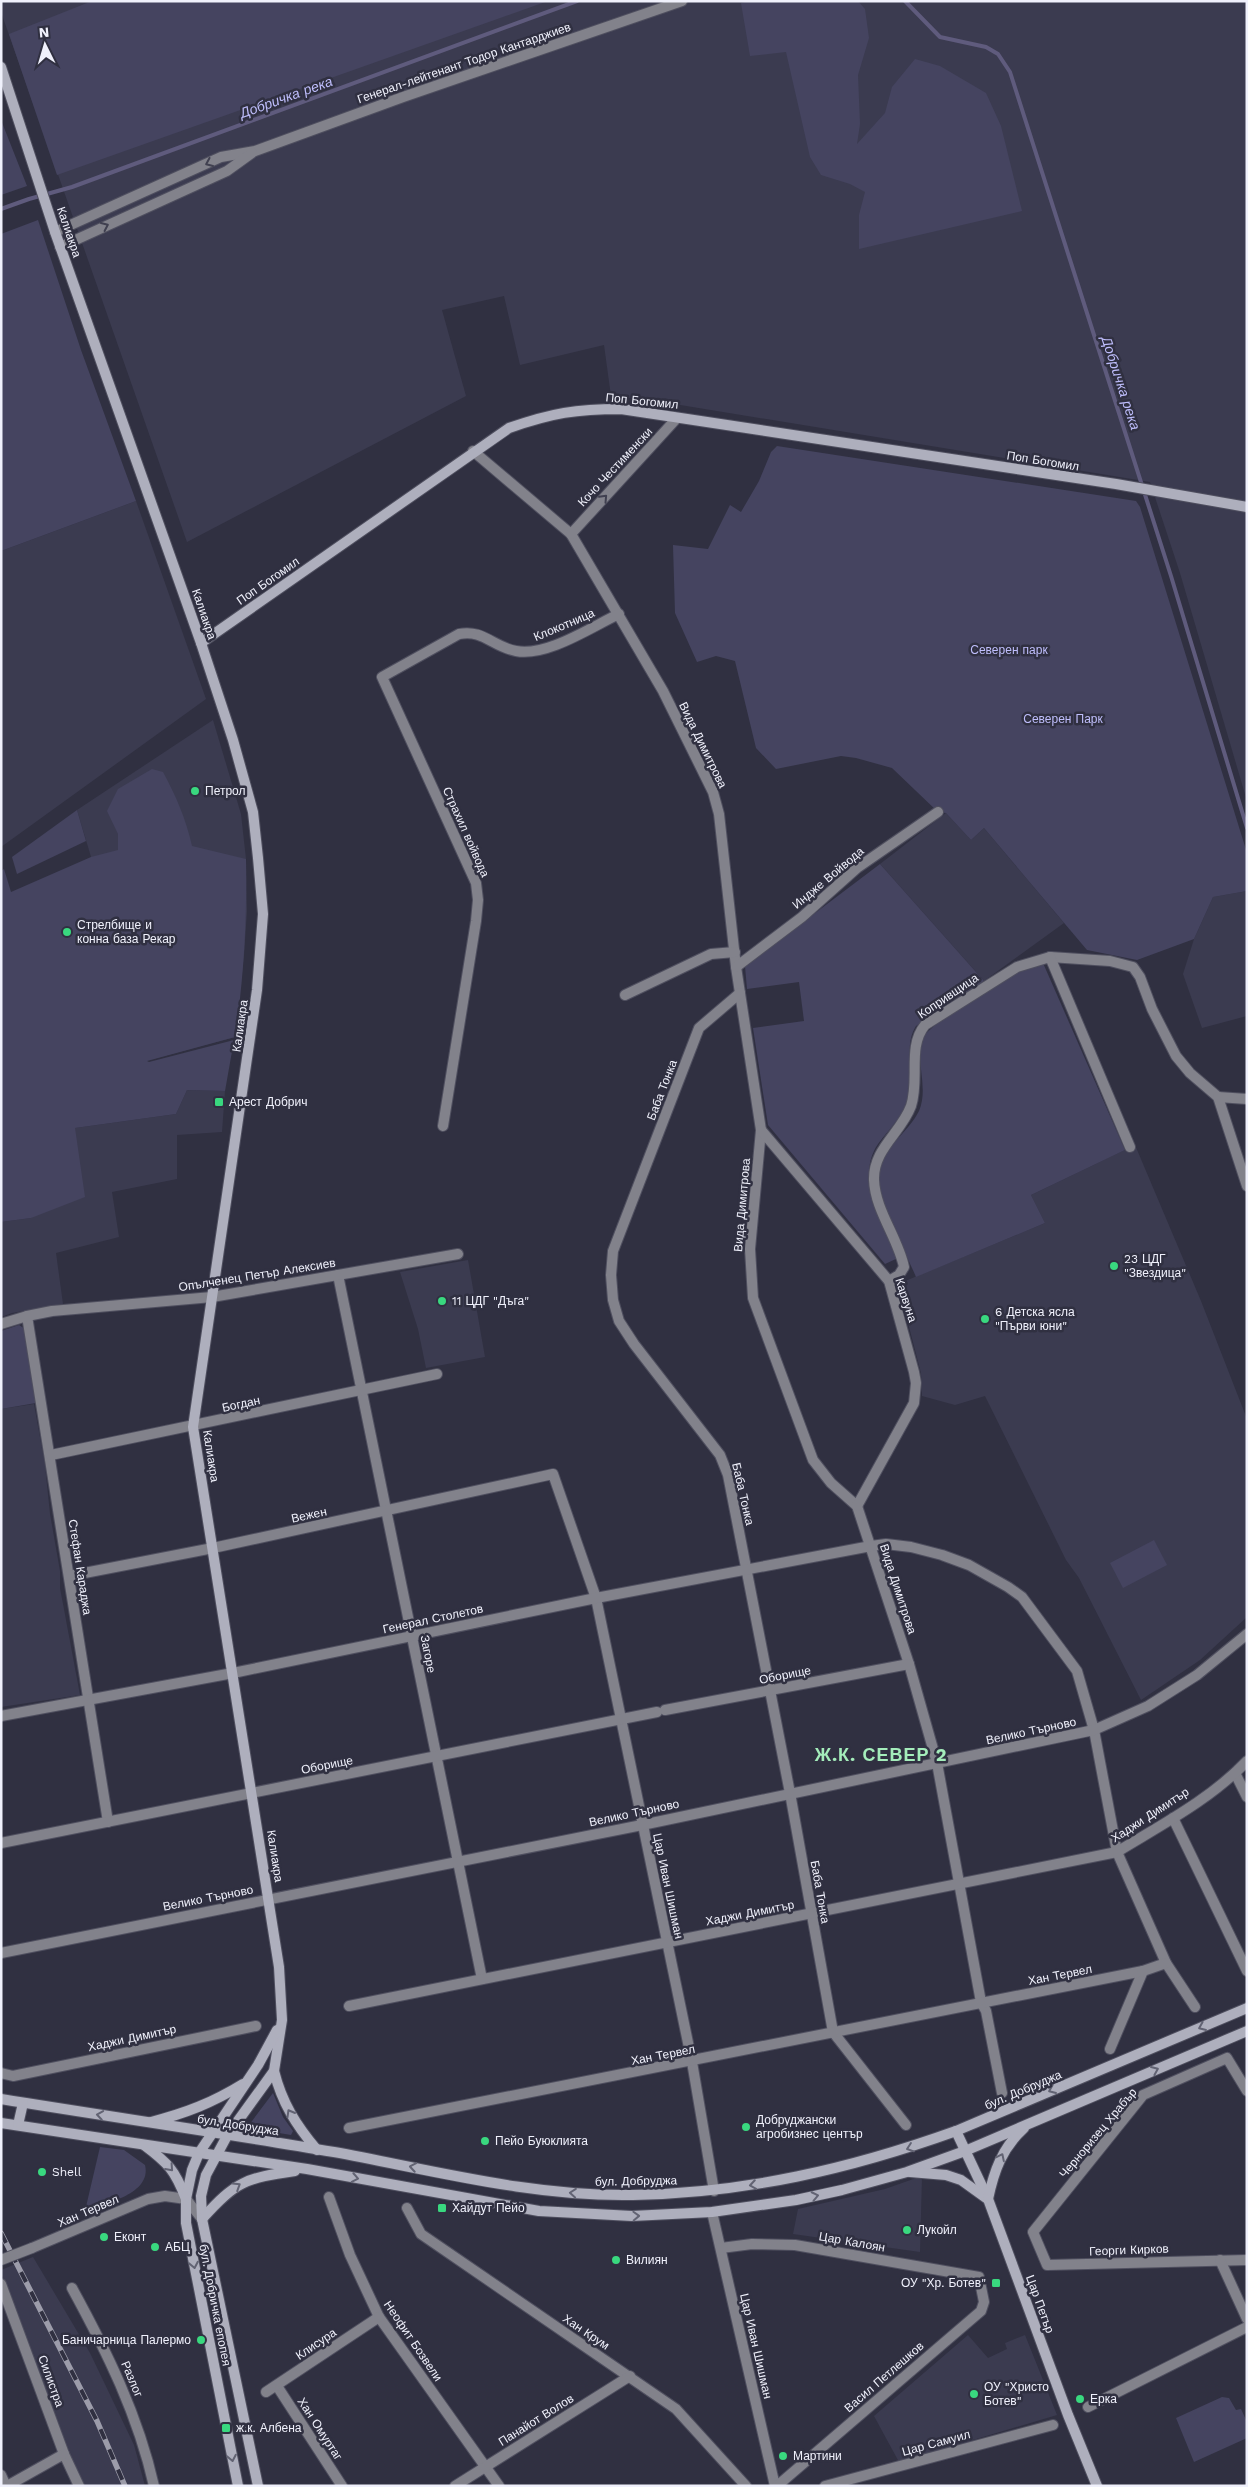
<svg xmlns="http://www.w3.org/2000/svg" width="1248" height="2487" viewBox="0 0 1248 2487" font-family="'Work Sans',sans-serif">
  <rect width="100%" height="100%" fill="#303041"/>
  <g fill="#3b3b50">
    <polygon points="1,1 1247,1 1247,801 1180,573 1150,482 650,400 611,396 604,345 520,365 504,296 442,310 466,396 187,542 1,12"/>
    <polygon points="136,501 206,699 1,847 1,551"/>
    <polygon points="213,720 241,814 246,859 247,911 244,956 235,1037 18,1095 1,1015 112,927 77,810"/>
    <polygon points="946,813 971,840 984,828 1064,923 984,981 880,864"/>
    <polygon points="1247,891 1247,1016 1202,1028 1183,974 1194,939 1213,897"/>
    <polygon points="187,1090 225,1091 222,1132 177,1135 177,1179 112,1192 119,1237 56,1253 63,1304 12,1313 1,1317 1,1222 31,1218 75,1128 176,1114"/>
    <polygon points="1135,1145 1201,1301 1247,1419 1247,1617 1200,1660 1141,1700 1079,1578 1066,1560 985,1396 955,1405 922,1396 921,1373 898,1284 1045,1223 1031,1195"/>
    <polygon points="468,1260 485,1357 426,1368 418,1329 400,1272"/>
    <polygon points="34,1404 45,1465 50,1514 60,1571 60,1588 80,1695 1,1707 1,1409"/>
    <polygon points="922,2176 920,2252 793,2234 798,2209 885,2189"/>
    <polygon points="33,2257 90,2353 134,2445 145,2486 82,2486 1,2273 1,2270"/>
    <polygon points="968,2335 988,2358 1007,2349 1005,2343 1025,2335 1057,2415 899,2462 874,2416"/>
  </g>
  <g fill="#454460">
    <polygon points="92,1 548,1 57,175 9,34"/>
    <polygon points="749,1 858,1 865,9 869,38 858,75 860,124 857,144 885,113 892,87 915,59 940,66 986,93 1001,126 1022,211 859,249 859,215 865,192 850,184 821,175 810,157 786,52 750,56 741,3"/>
    <polygon points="1,120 27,186 1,195"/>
    <polygon points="38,220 81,350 136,501 1,551 1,234"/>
    <polygon points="777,446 1136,501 1140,507 1247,853 1247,891 1213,897 1194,939 1137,960 1087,950 984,828 971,840 946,813 938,812 892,768 856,758 841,756 776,769 756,748 735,661 716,656 697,662 675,613 673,545 708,549 730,505 741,512 759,481 771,452"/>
    <path d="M 152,769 L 163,772 C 176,796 186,819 192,846 L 246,859 C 247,919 244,978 235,1037 L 147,1061 L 149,1062 L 234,1040 L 225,1091 L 187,1090 L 176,1114 L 75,1128 L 85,1197 L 31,1218 L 1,1222 L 1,871 L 4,869 L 11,892 L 91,857 L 118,850 L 118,834 L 107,811 L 118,789 Z"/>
    <polygon points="77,810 86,841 17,874 12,857"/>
    <path d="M 880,864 L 984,981 L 916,1026 C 903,1046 915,1074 910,1096 C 905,1114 889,1129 878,1144 C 854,1179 884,1225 898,1258 L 885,1264 L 768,1125 L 753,1028 L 804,1021 L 799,982 L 747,989 L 745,966 Z"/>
    <path d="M 1043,963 L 1125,1150 L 1031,1195 L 1045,1223 L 916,1277 C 907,1255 875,1194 878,1174 C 882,1148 908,1133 919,1111 C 929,1087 915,1062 922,1039 C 927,1025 1011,974 1028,967 C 1033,965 1038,964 1043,963 Z"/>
    <polygon points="19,1325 25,1329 36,1403 1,1409 1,1331"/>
    <polygon points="1154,1540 1167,1565 1123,1588 1110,1563"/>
    <polygon points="273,2093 283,2117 293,2131 291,2135 249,2128 249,2125"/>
    <path d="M 100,2147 L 124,2150 L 145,2165 C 152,2194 106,2203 85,2211 Z"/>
    <polygon points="1222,2397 1229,2398 1236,2410 1241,2409 1247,2422 1247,2438 1194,2462 1176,2418"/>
  </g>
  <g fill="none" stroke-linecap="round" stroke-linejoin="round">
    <g stroke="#5f5b7d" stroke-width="4">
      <polyline points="905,1 940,37 986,47 998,54 1010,72 1171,576 1247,828"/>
      <polyline points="1,209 29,199 72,187 577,1"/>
    </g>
    <g stroke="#4f4f5f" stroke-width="12">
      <g id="street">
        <polyline points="55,232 221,157 255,151 403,97 682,1"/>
        <polyline points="60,247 227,171 252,153"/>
        <polyline points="473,451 571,534 663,691 713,792 719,814 736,967 761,1130 750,1249 753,1298 813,1460 831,1483 857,1506 909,1664 937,1763 981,2002 986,2011 1002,2093"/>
        <polyline points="571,534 677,418"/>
        <polyline points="1050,957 1110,961 1133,967 1140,977 1152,1009 1176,1056 1190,1073 1218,1097 1247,1186"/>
        <polyline points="736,967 802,917 857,868 938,812"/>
        <polyline points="740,993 699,1028 613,1251 611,1275 613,1300 619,1321 634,1344 720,1455 728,1475 790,1793 833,2032 906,2125"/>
        <polyline points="625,995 711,954 735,952"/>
        <polyline points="1218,1097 1247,1099"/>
        <path d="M 443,1126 L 476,921 L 478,900 L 476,883 L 382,677 L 459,634 C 483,629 493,647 516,651 C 547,657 591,627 619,614"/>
        <polyline points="761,1130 889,1281 914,1372 916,1383 914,1403 857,1506"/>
        <polyline points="338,1275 482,1979"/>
        <path d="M 889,1281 L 899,1275 L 904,1267 C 898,1238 875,1210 874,1180 C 873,1149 901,1133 911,1106 C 920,1079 907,1047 925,1025 L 1017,967 L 1050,957 L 1130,1147"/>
        <polyline points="27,1316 108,1822"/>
        <polyline points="1,1324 27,1316 52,1311 212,1297 458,1254"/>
        <polyline points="51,1455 437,1374"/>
        <polyline points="69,1576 213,1548 553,1474 596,1598 692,2062 714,2191"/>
        <polyline points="665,1710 909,1664"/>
        <polyline points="1,1716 233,1673 596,1598 871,1546 886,1544 911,1547 942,1555 969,1565 1008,1587 1022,1597 1077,1671 1094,1730 1117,1852 1166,1963 1195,2007"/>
        <polyline points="1235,1773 1247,1797"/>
        <polyline points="1173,1818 1247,1971"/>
        <polyline points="1,1843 657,1712"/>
        <polyline points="1,1953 642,1825 1094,1730 1148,1706 1197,1675 1247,1634"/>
        <path d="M 349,2006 L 1117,1852 C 1161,1825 1211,1799 1247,1761"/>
        <polyline points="1110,2049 1143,1971"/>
        <polyline points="1,2073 13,2076 256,2026"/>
        <polyline points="1247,2091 1227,2058 1143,2095 1033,2232 1047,2265 1247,2260"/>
        <polyline points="349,2128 1143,1971 1166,1963"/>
        <polyline points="329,2197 350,2255 379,2317 499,2486"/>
        <polyline points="407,2208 421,2234 676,2409 746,2486"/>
        <polyline points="712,2212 775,2486"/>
        <polyline points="32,2248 148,2199 165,2196 186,2199 202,2219"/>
        <polyline points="721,2248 752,2244 795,2245 979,2277 984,2302 981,2311 777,2486"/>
        <polyline points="1220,2260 1247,2319"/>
        <polyline points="1,2284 64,2454 79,2486"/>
        <path d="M 72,2288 C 107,2352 138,2415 154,2486"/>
        <polyline points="277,2386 342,2486"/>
        <polyline points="266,2392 379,2317"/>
        <polyline points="1088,2407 1247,2327"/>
        <polyline points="1,2475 6,2486"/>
        <polyline points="7,2486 64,2454"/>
        <polyline points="455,2486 630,2376"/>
        <polyline points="825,2486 1053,2425"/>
      </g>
    </g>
    <g stroke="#4f4f5f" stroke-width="12">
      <g id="secondary">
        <polyline points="1,67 55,232 201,643 233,740 253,812 258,858 263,914 257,990 193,1427 279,1967 282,2020 274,2071 227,2136 206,2175 201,2196 202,2219 258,2486"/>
        <path d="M 201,643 L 509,428 C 552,413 576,409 621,409 L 1116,484 L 1247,507"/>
        <path d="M 274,2071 C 282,2103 296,2125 317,2150"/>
        <path d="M 1,2099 C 112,2117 223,2133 334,2152 C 432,2170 532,2197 633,2195 C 746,2193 850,2169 956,2131 L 1247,2008"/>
        <path d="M 151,2122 C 186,2113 212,2103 243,2084"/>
        <polyline points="1,2123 307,2169 539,2211 632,2216 712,2212 796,2200 842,2190 907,2172 965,2151 1247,2031"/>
        <polyline points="18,2125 23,2103"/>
        <polyline points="956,2131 988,2199 1068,2415 1097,2486"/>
        <path d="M 144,2145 C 168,2163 175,2170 186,2199"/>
        <polyline points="910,2172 946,2175 961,2180 986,2198"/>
        <path d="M 988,2199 C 994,2171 1002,2148 1024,2128"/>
        <path d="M 202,2219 C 236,2181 246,2178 295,2171"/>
        <polyline points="238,2486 186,2223 186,2199 192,2170 199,2153 258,2065 277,2030"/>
      </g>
    </g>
    <use href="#street" stroke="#82828b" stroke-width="10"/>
    <use href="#secondary" stroke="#aeafbd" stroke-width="10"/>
    <g stroke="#9c9caa" stroke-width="5.5">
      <polyline id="rail" points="1,2233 97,2421 125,2486"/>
    </g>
    <use href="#rail" stroke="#303041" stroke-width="4" stroke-dasharray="11" stroke-linecap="butt"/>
    <g stroke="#4f4f5f" stroke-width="12" stroke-linecap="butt">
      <polyline id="street-bridge" points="1,2260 32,2248"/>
    </g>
    <use href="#street-bridge" stroke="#82828b" stroke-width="10"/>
  </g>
  <defs><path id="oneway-chevron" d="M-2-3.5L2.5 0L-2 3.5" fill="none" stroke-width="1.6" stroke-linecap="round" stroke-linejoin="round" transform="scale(1.25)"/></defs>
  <g stroke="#404050">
    <use href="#oneway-chevron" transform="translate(209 163) rotate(156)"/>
    <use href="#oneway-chevron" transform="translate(105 226) rotate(-25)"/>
    <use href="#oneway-chevron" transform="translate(604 498) rotate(-47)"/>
  </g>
  <g stroke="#626373">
    <use href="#oneway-chevron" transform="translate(1202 2027) rotate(157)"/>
    <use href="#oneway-chevron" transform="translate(1155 2070) rotate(-23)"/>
    <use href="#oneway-chevron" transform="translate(1052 2090) rotate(157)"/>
    <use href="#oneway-chevron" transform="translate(290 2113) rotate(-120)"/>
    <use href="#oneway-chevron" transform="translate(100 2115) rotate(-171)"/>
    <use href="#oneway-chevron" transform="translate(910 2148) rotate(161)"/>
    <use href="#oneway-chevron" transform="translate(1001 2157) rotate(-64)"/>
    <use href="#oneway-chevron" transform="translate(413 2167) rotate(-170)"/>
    <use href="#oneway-chevron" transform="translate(170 2168) rotate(48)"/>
    <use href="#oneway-chevron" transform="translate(355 2178) rotate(11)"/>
    <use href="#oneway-chevron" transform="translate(753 2185) rotate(171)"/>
    <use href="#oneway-chevron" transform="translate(237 2186) rotate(-32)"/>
    <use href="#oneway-chevron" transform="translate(573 2193) rotate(-175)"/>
    <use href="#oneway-chevron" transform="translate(815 2196) rotate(-12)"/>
    <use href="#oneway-chevron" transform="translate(636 2216) rotate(-2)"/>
    <use href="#oneway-chevron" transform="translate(194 2265) rotate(79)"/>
    <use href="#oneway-chevron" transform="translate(232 2458) rotate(79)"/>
  </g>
  <g fill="#39d87f" stroke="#303041" stroke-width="2">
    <circle cx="195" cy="791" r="5"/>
    <circle cx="67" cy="932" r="5"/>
    <rect x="214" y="1097" width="10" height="10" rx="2.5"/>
    <circle cx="1114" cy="1266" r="5"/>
    <circle cx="442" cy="1301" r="5"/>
    <circle cx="985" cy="1319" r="5"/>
    <circle cx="746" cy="2127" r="5"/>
    <circle cx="485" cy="2141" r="5"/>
    <circle cx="42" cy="2172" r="5"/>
    <rect x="437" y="2203" width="10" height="10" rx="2.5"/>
    <circle cx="907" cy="2230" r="5"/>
    <circle cx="104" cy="2237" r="5"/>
    <circle cx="155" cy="2247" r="5"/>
    <circle cx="616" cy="2260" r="5"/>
    <rect x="991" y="2278" width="10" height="10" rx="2.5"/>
    <circle cx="201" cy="2340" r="5"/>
    <circle cx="974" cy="2394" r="5"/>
    <circle cx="1080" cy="2399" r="5"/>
    <rect x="221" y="2423" width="10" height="10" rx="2.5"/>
    <circle cx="783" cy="2456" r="5"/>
  </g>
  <g text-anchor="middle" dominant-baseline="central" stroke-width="5" stroke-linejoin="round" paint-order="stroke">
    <g font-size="12" fill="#f0f1fc" stroke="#303041">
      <text transform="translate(464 63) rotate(-19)">Генерал-лейтенант Тодор Кантарджиев</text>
      <text transform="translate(69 232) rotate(71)">Калиакра</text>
      <text transform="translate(642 401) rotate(6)">Поп Богомил</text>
      <text transform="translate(1043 461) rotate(9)">Поп Богомил</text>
      <text transform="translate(615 467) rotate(-47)">Кочо Честименски</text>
      <text transform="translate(268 581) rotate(-35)">Поп Богомил</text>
      <text transform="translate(204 614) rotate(71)">Калиакра</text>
      <text transform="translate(564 625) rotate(-23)">Клокотница</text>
      <text transform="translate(703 745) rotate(64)">Вида Димитрова</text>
      <text transform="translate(466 832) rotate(66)">Страхил войвода</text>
      <text transform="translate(828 878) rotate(-40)">Индже Войвода</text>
      <text transform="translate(948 996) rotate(-34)">Копривщица</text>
      <text transform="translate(240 1026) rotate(-82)">Калиакра</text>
      <text transform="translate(662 1090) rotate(-69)">Баба Тонка</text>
      <text transform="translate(742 1205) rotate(-85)">Вида Димитрова</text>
      <text transform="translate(257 1275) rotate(-9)">Опълченец Петър Алексиев</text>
      <text transform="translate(906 1300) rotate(72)">Карвуна</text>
      <text transform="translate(241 1404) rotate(-12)">Богдан</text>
      <text transform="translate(211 1456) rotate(81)">Калиакра</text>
      <text transform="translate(743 1494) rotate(77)">Баба Тонка</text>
      <text transform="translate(309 1515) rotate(-12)">Вежен</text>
      <text transform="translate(80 1567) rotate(81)">Стефан Караджа</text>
      <text transform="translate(898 1589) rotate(72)">Вида Димитрова</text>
      <text transform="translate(433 1619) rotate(-12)">Генерал Столетов</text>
      <text transform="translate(428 1654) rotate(79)">Загоре</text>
      <text transform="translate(785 1675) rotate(-11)">Оборище</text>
      <text transform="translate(1031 1731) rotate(-12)">Велико Търново</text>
      <text transform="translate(327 1765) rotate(-11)">Оборище</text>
      <text transform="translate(634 1813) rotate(-12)">Велико Търново</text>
      <text transform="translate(1150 1815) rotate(-33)">Хаджи Димитър</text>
      <text transform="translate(275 1856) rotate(81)">Калиакра</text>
      <text transform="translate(668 1886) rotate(78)">Цар Иван Шишман</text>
      <text transform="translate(820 1892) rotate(80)">Баба Тонка</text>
      <text transform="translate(208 1898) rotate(-11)">Велико Търново</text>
      <text transform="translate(750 1913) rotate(-11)">Хаджи Димитър</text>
      <text transform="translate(1060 1975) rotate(-11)">Хан Тервел</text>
      <text transform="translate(132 2038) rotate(-12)">Хаджи Димитър</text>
      <text transform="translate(663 2055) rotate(-11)">Хан Тервел</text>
      <text transform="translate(1023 2090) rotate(-23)">бул. Добруджа</text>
      <text transform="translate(238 2125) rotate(9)">бул. Добруджа</text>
      <text transform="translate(1098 2133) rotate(-50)">Черноризец Храбър</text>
      <text transform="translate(636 2181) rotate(-1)">бул. Добруджа</text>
      <text transform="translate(88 2211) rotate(-23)">Хан Тервел</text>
      <text transform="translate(852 2242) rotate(10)">Цар Калоян</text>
      <text transform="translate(1129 2250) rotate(-2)">Георги Кирков</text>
      <text transform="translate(1040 2304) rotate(70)">Цар Петър</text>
      <text transform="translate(215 2305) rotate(79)">бул. Добричка епопея</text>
      <text transform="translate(586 2332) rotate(34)">Хан Крум</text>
      <text transform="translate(413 2341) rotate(56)">Неофит Бозвели</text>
      <text transform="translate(316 2344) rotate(-34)">Клисура</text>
      <text transform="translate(756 2346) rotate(77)">Цар Иван Шишман</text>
      <text transform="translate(884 2377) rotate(-41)">Васил Петлешков</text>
      <text transform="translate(132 2379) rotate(67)">Разлог</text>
      <text transform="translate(51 2381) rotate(70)">Силистра</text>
      <text transform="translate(536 2420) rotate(-32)">Панайот Волов</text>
      <text transform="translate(320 2429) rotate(57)">Хан Омуртаг</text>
      <text transform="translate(936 2443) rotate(-15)">Цар Самуил</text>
    </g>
    <g font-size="12" fill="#bfbefc" stroke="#303041">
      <text x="1009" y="650">Северен парк</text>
      <text x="1063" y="719">Северен Парк</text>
    </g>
    <g font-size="12" fill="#f0f1fc" stroke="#303041" text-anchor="start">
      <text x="205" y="791">Петрол</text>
      <text x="77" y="925">Стрелбище и<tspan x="77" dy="14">конна база Рекар</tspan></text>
      <text x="229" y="1102">Арест Добрич</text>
      <text x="1124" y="1259">23 ЦДГ<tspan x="1124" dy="14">"Звездица"</tspan></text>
      <text x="452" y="1301">11 ЦДГ "Дъга"</text>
      <text x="995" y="1312">6 Детска ясла<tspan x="995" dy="14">"Първи юни"</tspan></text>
      <text x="756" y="2120">Добруджански<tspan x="756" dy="14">агробизнес център</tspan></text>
      <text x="495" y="2141">Пейо Буюклията</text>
      <text x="52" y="2172">Shell</text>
      <text x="452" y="2208">Хайдут Пейо</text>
      <text x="917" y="2230">Лукойл</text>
      <text x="114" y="2237">Еконт</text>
      <text x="165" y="2247">АБЦ</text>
      <text x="626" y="2260">Вилиян</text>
      <text x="986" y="2283" text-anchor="end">ОУ "Хр. Ботев"</text>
      <text x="191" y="2340" text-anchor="end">Баничарница Палермо</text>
      <text x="984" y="2387">ОУ "Христо<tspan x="984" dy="14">Ботев"</tspan></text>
      <text x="1090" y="2399">Ерка</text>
      <text x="236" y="2428">ж.к. Албена</text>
      <text x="793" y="2456">Мартини</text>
    </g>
    <g font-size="14" font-style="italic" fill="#bebdfb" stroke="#303041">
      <text transform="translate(286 97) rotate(-20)">Добричка река</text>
      <text transform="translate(1121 383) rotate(72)">Добричка река</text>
    </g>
    <g font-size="18" font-weight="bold" letter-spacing="1" fill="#a4edbb" stroke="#303041">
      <text x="881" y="1754">Ж.К. СЕВЕР 2</text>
    </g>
  </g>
  <rect width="1248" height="2487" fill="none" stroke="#f0f1fc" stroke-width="5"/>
  <g transform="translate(45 45) rotate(355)" stroke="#303041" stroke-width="4" paint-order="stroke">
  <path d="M0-4L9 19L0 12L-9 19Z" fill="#f0f1fc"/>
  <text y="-8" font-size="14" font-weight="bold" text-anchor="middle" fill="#f0f1fc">N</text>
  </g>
</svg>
